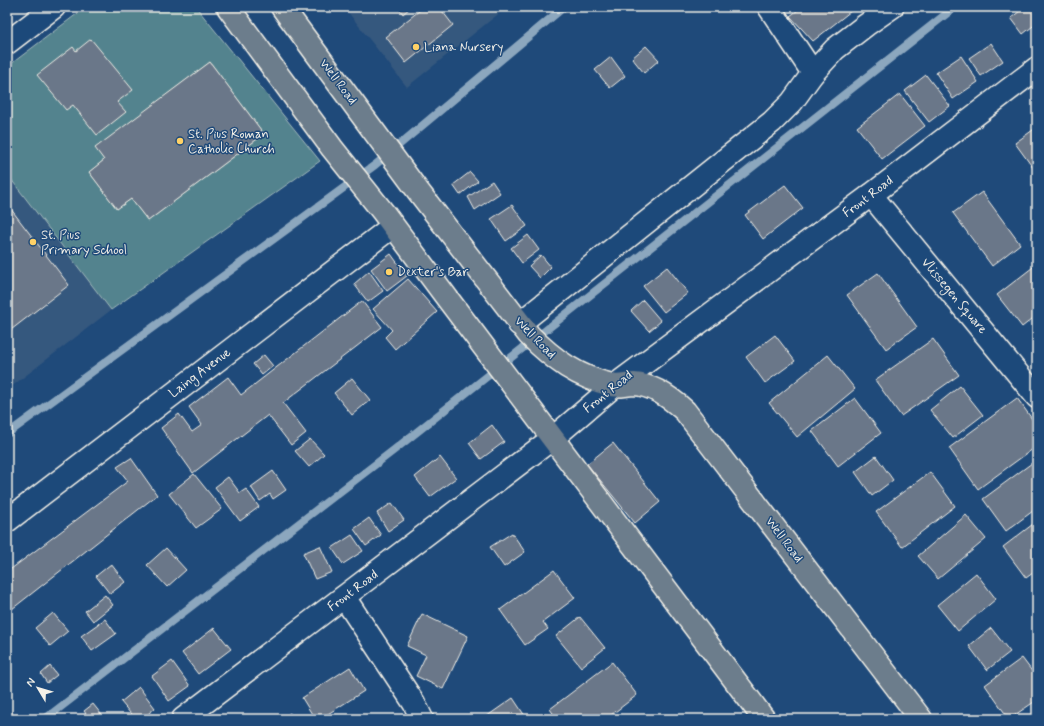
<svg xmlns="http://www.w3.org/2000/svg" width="1044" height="726" viewBox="0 0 1044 726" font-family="Mynerve,sans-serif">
  <rect width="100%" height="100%" fill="#1f4a7a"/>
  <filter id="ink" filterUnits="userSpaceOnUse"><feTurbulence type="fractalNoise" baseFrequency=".025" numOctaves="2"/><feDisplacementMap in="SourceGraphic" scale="8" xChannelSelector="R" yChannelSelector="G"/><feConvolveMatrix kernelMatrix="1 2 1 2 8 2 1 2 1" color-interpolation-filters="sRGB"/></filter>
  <g filter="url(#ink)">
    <g fill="#36587e">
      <polygon points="344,7 507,7 407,87"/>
      <polygon points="7,174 111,310 7,390"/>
    </g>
    <path fill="#53838e" stroke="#a4babb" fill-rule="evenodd" d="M 86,7 L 196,7 L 320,161 L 111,310 L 7,174 L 7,67 ZM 210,62 L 264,134 L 148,221 L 131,199 L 117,209 L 89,172 L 104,160 L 96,148 Z"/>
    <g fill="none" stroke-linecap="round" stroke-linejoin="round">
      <g stroke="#8ca7be" stroke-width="8">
        <polyline points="7,434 375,165 564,7"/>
        <polyline points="45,719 394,450 955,7"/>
      </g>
    </g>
    <g fill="#6b7789" stroke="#f4f1e8">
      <polygon points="398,7 411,7 403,14"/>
      <polygon points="424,7 439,7 453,25 406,63 386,37"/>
      <polygon points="802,7 856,7 813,41 790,16"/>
      <polygon points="1025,7 1031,7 1037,14 1037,23 1023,34 1011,18"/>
      <polygon points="91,39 133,90 117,102 126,112 97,135 73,105 66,110 37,75 73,47 76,51"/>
      <polygon points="991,43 1003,61 981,76 969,58"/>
      <polygon points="646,46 659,60 644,73 632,58"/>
      <polygon points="961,56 978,82 953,99 936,73"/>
      <polygon points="611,57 625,76 610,88 595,70"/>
      <polygon points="210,62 264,134 148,221 131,199 117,209 89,172 104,160 95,148"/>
      <polygon points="926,75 950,106 929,122 905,91"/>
      <polygon points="900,94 925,126 882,159 857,127"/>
      <polygon points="1037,127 1037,171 1036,172 1015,143"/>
      <polygon points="470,172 478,181 460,195 453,185"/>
      <polygon points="492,181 500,193 475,210 468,197"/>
      <polygon points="785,185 803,208 763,239 745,215"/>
      <polygon points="982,192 1020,244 992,266 953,213"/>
      <polygon points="7,204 69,285 7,333"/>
      <polygon points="512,205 527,226 506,241 491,219"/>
      <polygon points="528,235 539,250 522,263 511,248"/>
      <polygon points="391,254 407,276 387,291 371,269"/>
      <polygon points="541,255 551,267 540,278 529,266"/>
      <polygon points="1037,264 1037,315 1022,327 997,295"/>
      <polygon points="667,267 688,293 664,312 643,286"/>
      <polygon points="369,271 383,291 368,302 354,284"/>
      <polygon points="878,273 917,327 886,349 847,295"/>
      <polygon points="408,279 437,312 395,349 385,337 392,330 373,309"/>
      <polygon points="643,300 661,321 649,331 631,311"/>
      <polygon points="362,301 382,327 283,403 306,433 291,445 268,415 193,473 161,428 179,414 192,432 202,425 189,407 228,377 241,395"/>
      <polygon points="775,335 795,361 765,383 746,357"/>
      <polygon points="933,339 959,375 901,416 875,380"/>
      <polygon points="264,355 273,366 262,375 253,364"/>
      <polygon points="828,355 855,389 797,437 769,403"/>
      <polygon points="352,378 370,400 352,415 334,393"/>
      <polygon points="960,386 983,415 953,438 930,410"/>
      <polygon points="855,398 881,433 838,466 812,431"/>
      <polygon points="1017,398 1037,426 1037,446 978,489 949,448"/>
      <polygon points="492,425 504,442 481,459 469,443"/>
      <polygon points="310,439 324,454 309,467 295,451"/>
      <polygon points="613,443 660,502 635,523 587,464"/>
      <polygon points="876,456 893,480 872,496 855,472"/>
      <polygon points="440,457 456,478 430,497 415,477"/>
      <polygon points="131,458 157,495 7,613 7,572 128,481 117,467"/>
      <polygon points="1036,460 1037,462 1037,508 1006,531 983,499"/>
      <polygon points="273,471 286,490 273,499 270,494 260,501 251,487"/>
      <polygon points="930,472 955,506 902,547 876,512"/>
      <polygon points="194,474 222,509 196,528 169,494"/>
      <polygon points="228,477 240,493 246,489 259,507 240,521 215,487"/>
      <polygon points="392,503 404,520 388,531 377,513"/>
      <polygon points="966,515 986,539 938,579 918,556"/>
      <polygon points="369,518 381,535 366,546 354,529"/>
      <polygon points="1037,521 1037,570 1026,578 1003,547"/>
      <polygon points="512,533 525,552 504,567 490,547"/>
      <polygon points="352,535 363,551 343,564 332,548"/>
      <polygon points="320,546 332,572 315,579 303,553"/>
      <polygon points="166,548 186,570 167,587 147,565"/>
      <polygon points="111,564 125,582 110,594 96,576"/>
      <polygon points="554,570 575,598 543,622 548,629 525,645 500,610"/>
      <polygon points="976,573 996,599 958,631 937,605"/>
      <polygon points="105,595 113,605 93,621 85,611"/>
      <polygon points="53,613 68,631 50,646 35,628"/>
      <polygon points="422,614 468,636 443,689 416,676 426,655 407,646"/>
      <polygon points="580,617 605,648 581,667 556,636"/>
      <polygon points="105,619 116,634 92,651 81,636"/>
      <polygon points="214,628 231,649 198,674 182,653"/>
      <polygon points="991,628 1010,652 987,670 969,646"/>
      <polygon points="1022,658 1037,678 1037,700 1009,719 985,685"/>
      <polygon points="172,661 190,686 169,701 152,676"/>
      <polygon points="612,662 637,695 606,719 557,719 550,709"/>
      <polygon points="50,666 57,675 47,683 41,674"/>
      <polygon points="350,667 364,691 320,719 315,719 302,698"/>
      <polygon points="139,687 155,708 142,719 135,719 121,702"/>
      <polygon points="513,698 527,719 483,719"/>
      <polygon points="93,704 105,719 90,719 84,711"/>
      <polygon points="7,707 13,714 7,719"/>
      <polygon points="290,713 294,719 281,719"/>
    </g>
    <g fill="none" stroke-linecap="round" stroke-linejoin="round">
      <g stroke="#f4f1e8" stroke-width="25">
        <g id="minor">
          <polyline points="769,7 813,73"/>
          <polyline points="7,43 54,7"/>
          <polyline points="871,195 1037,397"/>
          <polyline points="519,324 772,122 792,102 813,73 835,49 866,25 892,7"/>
          <polyline points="7,521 393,226"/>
          <polyline points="344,597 414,703 422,719"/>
          <polyline points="183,719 553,438 614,386 871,195 1037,68"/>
        </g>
      </g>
      <g stroke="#f4f1e8" stroke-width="25">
        <g id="major">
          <polyline points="228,7 332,148 383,212 447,298 764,719"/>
          <path d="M 282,7 L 418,191 L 529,335 C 554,360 577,377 612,385 C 619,387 627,384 634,384 C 653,385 671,398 685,411 L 921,719"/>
        </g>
      </g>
      <use href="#minor" stroke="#1f4a7a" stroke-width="22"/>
      <use href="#major" stroke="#6c7d8c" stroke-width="22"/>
    </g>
  </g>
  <g fill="#ffd166" stroke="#1f4a7a" stroke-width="1.5">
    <circle cx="416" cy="47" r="4"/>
    <circle cx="180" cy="141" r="4"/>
    <circle cx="33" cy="242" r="4"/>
    <circle cx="389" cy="272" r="4"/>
  </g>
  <g text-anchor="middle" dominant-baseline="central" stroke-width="3" stroke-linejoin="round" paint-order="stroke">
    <g font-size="13" fill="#f4f1e8" stroke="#1f4a7a" text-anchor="start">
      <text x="424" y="47">Liana Nursery</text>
      <text x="188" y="134">St. Pius Roman<tspan x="188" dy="15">Catholic Church</tspan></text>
      <text x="41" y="235">St. Pius<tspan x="41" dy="15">Primary School</tspan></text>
      <text x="397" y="272">Dexter's Bar</text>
    </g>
    <g font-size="13" fill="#f4f1e8" stroke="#1f4a7a">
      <text transform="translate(338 82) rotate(53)">Well Road</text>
      <text transform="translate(868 197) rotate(-37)">Front Road</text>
      <text transform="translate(954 296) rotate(50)">Vlissegen Square</text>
      <text transform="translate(535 338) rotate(46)">Well Road</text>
      <text transform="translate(200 373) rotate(-37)">Laing Avenue</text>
      <text transform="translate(608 392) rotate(-39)">Front Road</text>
      <text transform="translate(784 540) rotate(53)">Well Road</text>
      <text transform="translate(353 591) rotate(-37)">Front Road</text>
    </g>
  </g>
  <rect width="1044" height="726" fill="none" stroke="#1f4a7a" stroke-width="24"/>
  <rect x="12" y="12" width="1020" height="702" fill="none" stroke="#f4f1e8" stroke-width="1.5" filter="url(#ink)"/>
  <g transform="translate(38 688) rotate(308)" stroke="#1f4a7a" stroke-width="3" paint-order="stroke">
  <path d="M0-3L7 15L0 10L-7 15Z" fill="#f4f1e8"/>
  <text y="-6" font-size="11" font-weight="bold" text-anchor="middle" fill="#f4f1e8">N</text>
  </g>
</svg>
